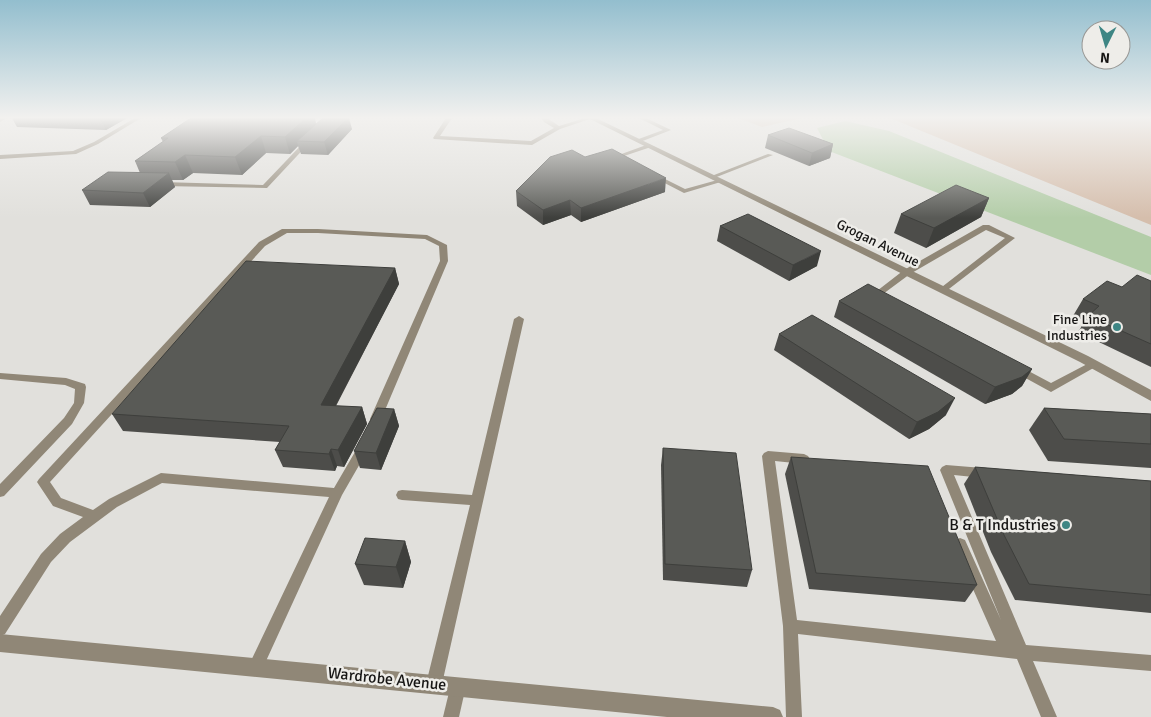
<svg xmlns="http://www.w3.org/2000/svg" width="1151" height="717" viewBox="0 0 1151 717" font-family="Signika,sans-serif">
  <rect width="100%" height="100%" fill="#e1e0dc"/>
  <g fill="#d5beac">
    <polygon points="738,118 802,118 762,127"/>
    <polygon points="890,118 1151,118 1151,225"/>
  </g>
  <polygon fill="#b3cda8" points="845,121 889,131 1151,237 1151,275 829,151 817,128"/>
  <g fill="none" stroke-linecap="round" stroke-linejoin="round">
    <g fill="#908777" fill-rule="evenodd">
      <polygon points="0,118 7,118 0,122"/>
      <polygon points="135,118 141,118 98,144 76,154 0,159 0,155 73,151 94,142"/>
      <polygon points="446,118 452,118 440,136 531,141 554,128 544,122 541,118 547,118 559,126 585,118 593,118 560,129 532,145 434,139 433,138"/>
      <polygon points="639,118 646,118 671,130 640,142 636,142 636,140 663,130"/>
      <polygon points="306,140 311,141 267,188 162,186 159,184 162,182 263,185"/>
      <polygon points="649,144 652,146 651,147 624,156 629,159 629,161 625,161 616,156"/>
      <polygon points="768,154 773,155 714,178 709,177"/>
      <polygon points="653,175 657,175 685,189 721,179 724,181 684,193 653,177"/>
      <polygon points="983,225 989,225 1015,238 945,292 942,293 938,290 1005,238 986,230 910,274 883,294 887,297 886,299 880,299 873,294 904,270"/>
      <polygon points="282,229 318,229 427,235 447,245 448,261 380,422 372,422 370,419 440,261 439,246 425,239 318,233 287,233 265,246 50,482 61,498 93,510 109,499 161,473 334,488 359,445 363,444 367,445 369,448 342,495 261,672 256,675 251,672 248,667 329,497 162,483 117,507 70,542 51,562 5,634 0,636 0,616 41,554 60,534 83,517 53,506 37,482 39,479 259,242"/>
      <polygon points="519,316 524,319 442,684 440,690 434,692 428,690 426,684 470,505 402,500 398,499 396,495 398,491 402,490 472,495 514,319"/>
      <polygon points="1093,361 1098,364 1097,366 1051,392 1013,371 1012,369 1017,366 1021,367 1051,383"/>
      <polygon points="0,373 66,378 85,384 86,387 84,403 72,424 4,496 0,497 0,484 64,418 74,403 75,389 65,385 0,379"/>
      <polygon points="768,451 804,454 808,456 810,459 808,462 804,464 775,461 797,620 996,641 953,544 955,540 960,538 965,540 1001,620 940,470 942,467 946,465 983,468 987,470 989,473 987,476 983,478 954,475 1026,645 1151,655 1151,671 1033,661 1057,717 1041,717 1017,659 798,634 802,717 786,717 783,626 762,456 764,453"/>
      <polygon points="458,678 464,680 466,686 459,717 443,717 452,680"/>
    </g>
    <g fill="#908777" fill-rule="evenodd">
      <polygon points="588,118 596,118 1088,356 1151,390 1151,401 1080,362"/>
      <polygon points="0,634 773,707 780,710 783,717 667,717 0,652"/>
    </g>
  </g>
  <g fill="#4d4d4a">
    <polygon points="12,118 127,118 106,130 17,127"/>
    <polygon points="316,124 352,129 328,155 301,154 298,146 290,154 266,153 242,175 193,173 183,180 172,180 175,187 150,207 90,205 82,190 140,173 135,161 163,142 161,138"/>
    <polygon points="768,135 833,144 830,158 809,166 765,148"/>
    <polygon points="585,157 665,192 581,222 571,215 543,225 517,206 516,191"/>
    <polygon points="989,198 981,217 926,248 894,233 901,214"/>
    <polygon points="720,226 817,266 789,281 717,241"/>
    <polygon points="395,268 399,284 336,406 362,407 367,424 344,467 337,466 335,471 283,467 275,450 280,442 123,431 112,414"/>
    <polygon points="1151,281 1151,367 1078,332 1085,321 1073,316 1083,299 1122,287"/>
    <polygon points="839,301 1032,369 1022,386 1012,394 985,404 834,317"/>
    <polygon points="779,334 946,415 929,429 909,439 774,350"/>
    <polygon points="1044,408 1151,414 1151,468 1048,461 1029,430"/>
    <polygon points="394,409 399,426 381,470 360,468 354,451"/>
    <polygon points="663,448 752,570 747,587 663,580 661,465"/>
    <polygon points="791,457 977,585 965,602 809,589 785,474"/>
    <polygon points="975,467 1151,481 1151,613 1015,600 991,552 964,484"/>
    <polygon points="405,541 411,562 403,588 364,585 355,564"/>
  </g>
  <g fill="#3e3f3c">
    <polygon points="100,118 127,118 106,130"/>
    <polygon points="293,118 315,118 317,128 297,141 298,146 290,154 285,137"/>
    <polygon points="348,118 349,118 352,129 328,155 324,142"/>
    <polygon points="261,136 266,153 242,175 235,157"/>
    <polygon points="833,144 830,158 809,166 812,153"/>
    <polygon points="185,155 193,173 183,180 175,162"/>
    <polygon points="169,173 175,187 150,207 143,193"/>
    <polygon points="666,178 665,192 581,222 581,208"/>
    <polygon points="989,198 981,217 926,248 934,228"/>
    <polygon points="570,200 571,215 543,225 543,210"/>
    <polygon points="821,251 817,266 789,281 793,265"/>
    <polygon points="395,268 399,284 327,422 321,405"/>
    <polygon points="1032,369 1022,386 1012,394 985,404 995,387"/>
    <polygon points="955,398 946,415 929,429 909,439 917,422"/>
    <polygon points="362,407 367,424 344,467 338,450"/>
    <polygon points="394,409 399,426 381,470 376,453"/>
    <polygon points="331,449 337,466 335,471 329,454"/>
    <polygon points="405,541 411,562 403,588 396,567"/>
  </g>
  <g fill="#595a56" stroke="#3e3f3c">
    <polygon points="191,118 306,118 285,137 261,136 235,157 185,155 175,162 135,161 168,138 161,138"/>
    <polygon points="323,118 348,118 324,142 297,141"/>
    <polygon points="789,128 833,144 812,153 768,135"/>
    <polygon points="612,149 666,178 581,208 570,200 543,210 516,191 550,157 572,150 585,157"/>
    <polygon points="108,172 169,173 143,193 82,190"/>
    <polygon points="956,185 989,198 934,228 901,214"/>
    <polygon points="748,214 821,251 793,265 720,226"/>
    <polygon points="246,261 395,268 321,405 362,407 338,450 331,449 329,454 275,450 289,426 112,414"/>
    <polygon points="1137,275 1151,281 1151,344 1088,316 1099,306 1083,299 1107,281 1122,287"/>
    <polygon points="868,284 1032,369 1022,377 995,387 839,301"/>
    <polygon points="812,315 955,398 938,412 917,422 779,334"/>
    <polygon points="377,408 394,409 376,453 354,451"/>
    <polygon points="1044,408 1151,414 1151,444 1064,439"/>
    <polygon points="663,448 736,453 752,570 665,564"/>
    <polygon points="791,457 928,466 977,585 816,573"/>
    <polygon points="975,467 1151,481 1151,595 1029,584 1004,535"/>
    <polygon points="365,538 405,541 396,567 355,564"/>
  </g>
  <linearGradient id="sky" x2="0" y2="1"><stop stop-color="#93bece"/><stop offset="0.54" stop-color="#f2f1ef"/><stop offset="1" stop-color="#f2f1ef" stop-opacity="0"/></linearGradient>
  <rect width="1151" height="218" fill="url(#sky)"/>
  <g fill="#3e8684" stroke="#eeede9" stroke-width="2">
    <circle cx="1117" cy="327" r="5"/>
    <circle cx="1066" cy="525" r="5"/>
  </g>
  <g text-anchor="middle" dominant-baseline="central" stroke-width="5" stroke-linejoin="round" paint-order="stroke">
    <g font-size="14" fill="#171615" stroke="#eeede9">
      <text transform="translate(878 243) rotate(26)">Grogan Avenue</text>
    </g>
    <g font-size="14" fill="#171615" stroke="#eeede9" text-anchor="end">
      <text x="1107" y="319">Fine Line<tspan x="1107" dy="16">Industries</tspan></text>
    </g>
    <g font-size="16" fill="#171615" stroke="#eeede9" text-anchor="end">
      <text x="1056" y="525">B &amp; T Industries</text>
    </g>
    <g font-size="16" fill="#171615" stroke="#eeede9">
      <text transform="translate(387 679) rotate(6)">Wardrobe Avenue</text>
    </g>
  </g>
  <g transform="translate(1106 45) rotate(185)"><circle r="24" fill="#eeede9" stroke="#989794"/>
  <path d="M0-4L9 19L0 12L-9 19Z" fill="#3e8684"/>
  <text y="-8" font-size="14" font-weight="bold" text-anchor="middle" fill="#171615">N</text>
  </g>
</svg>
